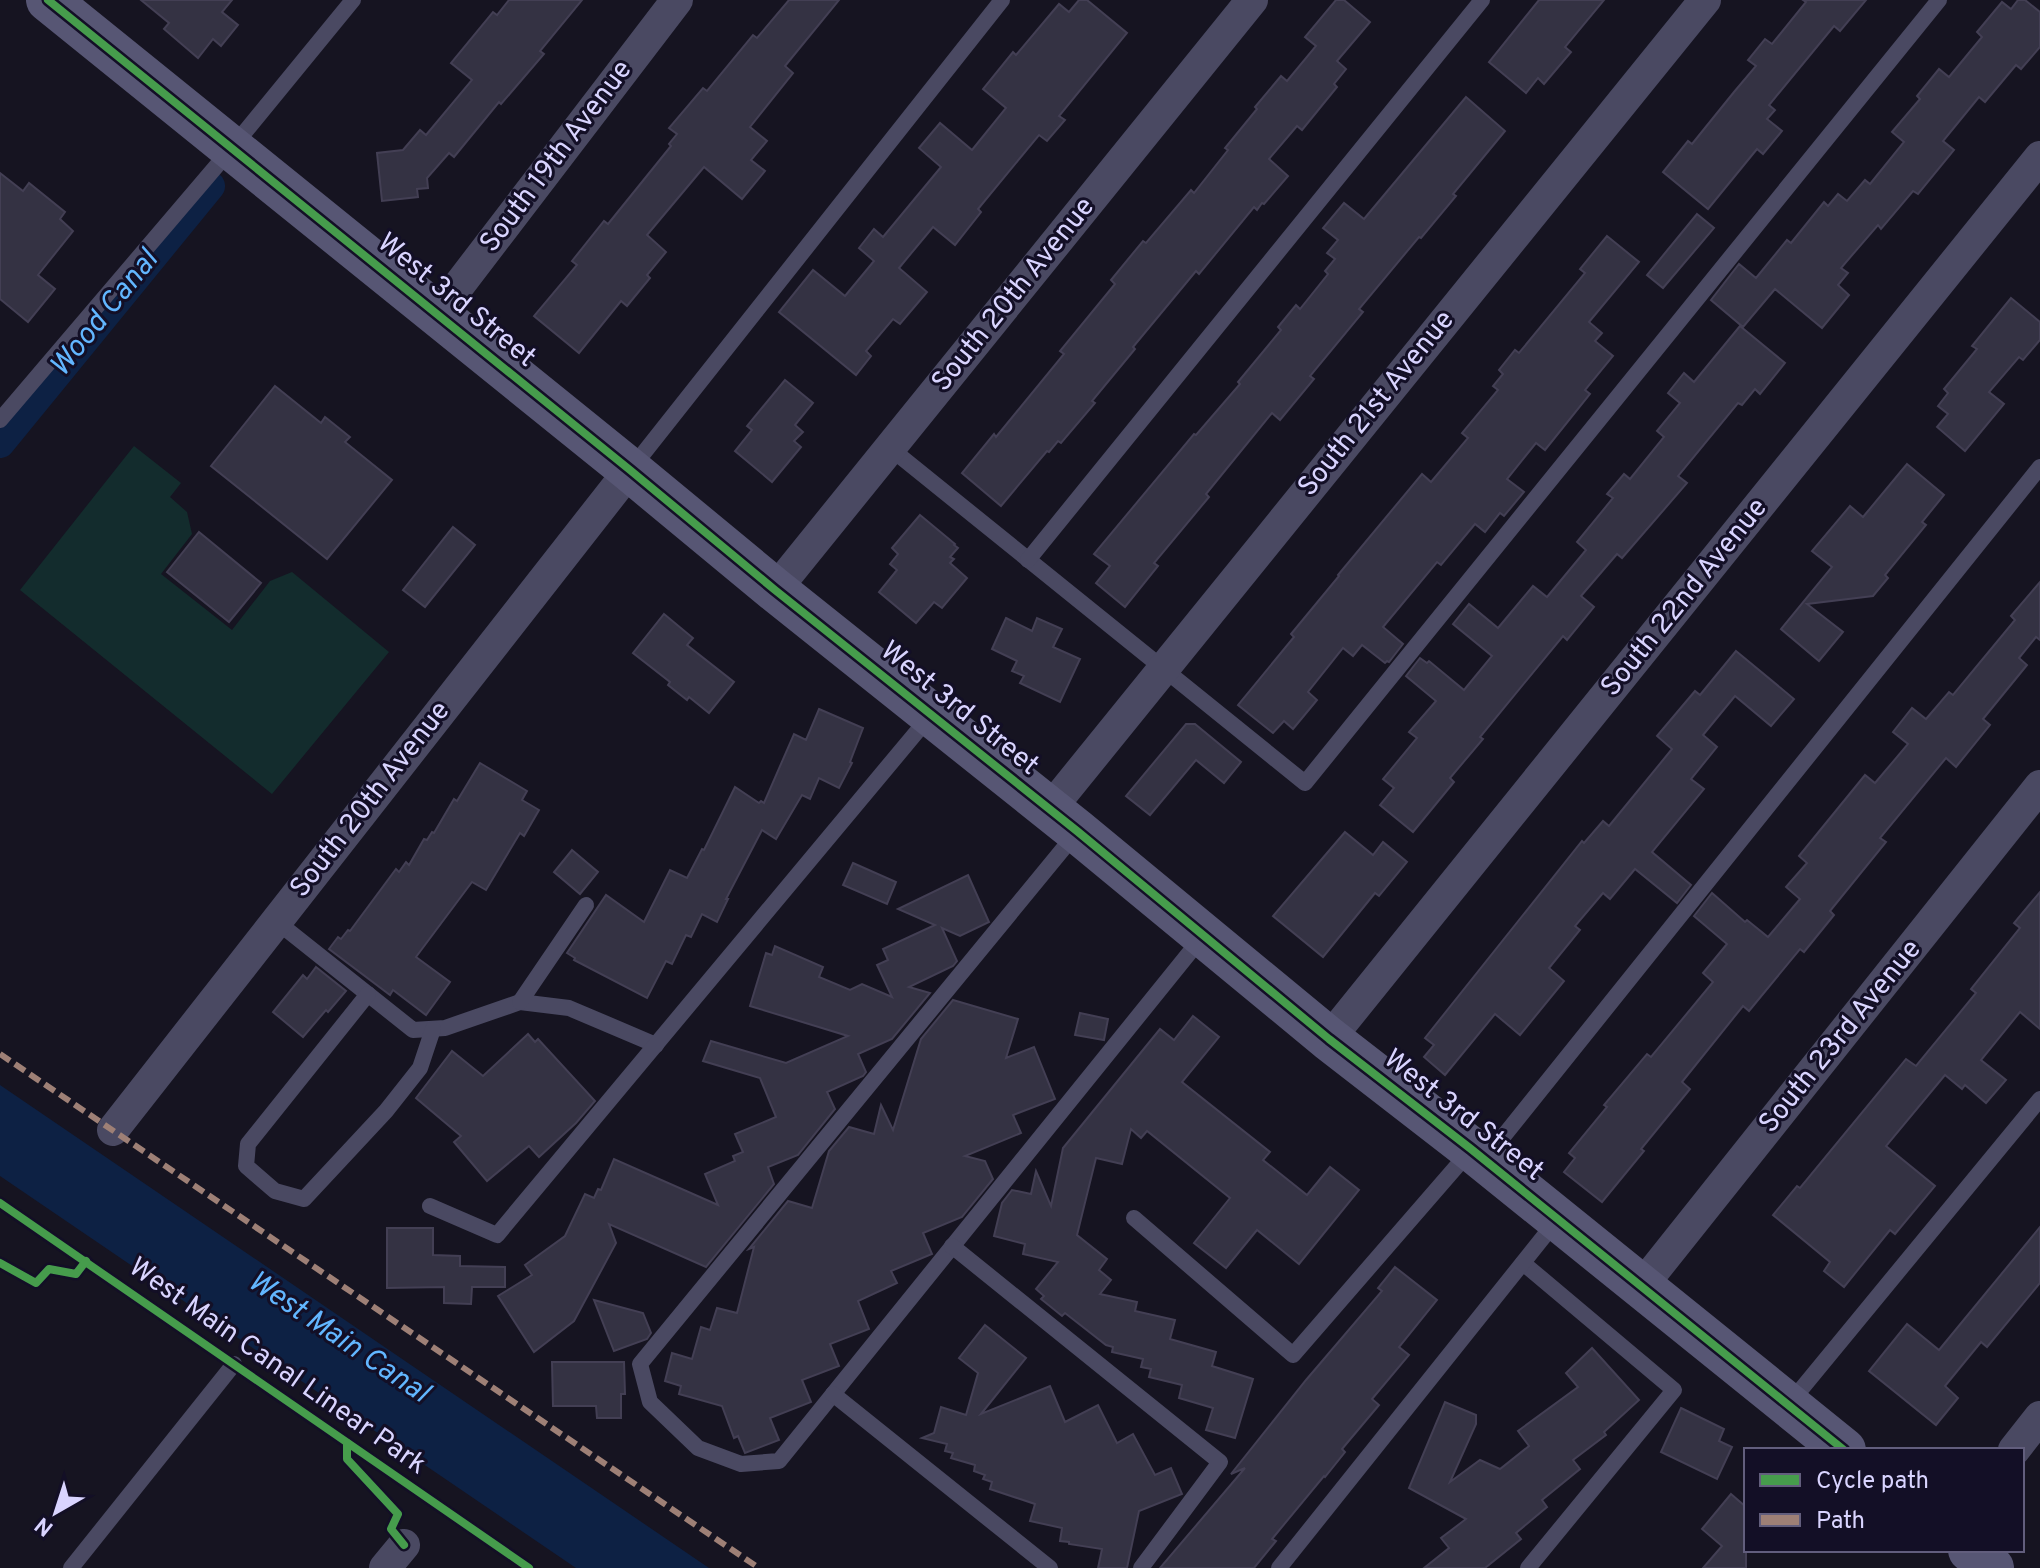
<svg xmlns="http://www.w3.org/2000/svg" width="2040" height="1568" viewBox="0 0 2040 1568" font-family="Overpass,sans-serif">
  <rect width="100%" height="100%" fill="#161421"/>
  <polygon fill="#132c2d" points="134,446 181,483 170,497 187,512 192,534 161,574 232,630 270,581 292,572 389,652 272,794 20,590"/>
  <polygon fill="#0d2144" points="0,1085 709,1568 576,1568 0,1176"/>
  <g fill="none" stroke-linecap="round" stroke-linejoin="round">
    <polyline stroke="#0d2144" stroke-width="30" points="0,443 210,186"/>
  </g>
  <g fill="#343243" stroke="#433f54" stroke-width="2">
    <polygon points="141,0 232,0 222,12 238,25 221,46 213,39 198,58 164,29 169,23"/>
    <polygon points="509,0 582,0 540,51 544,54 501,104 499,102 454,157 449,153 427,178 428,188 417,189 418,197 382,201 377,153 403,150 420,130 426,135 472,80 451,63 493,12 497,15"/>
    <polygon points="789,0 839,0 785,66 793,73 750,127 767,141 751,160 765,171 742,199 704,167 647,235 666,252 647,275 650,278 627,306 621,301 579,353 534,316 577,265 572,261 604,221 608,224 671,146 669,144 677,134 669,128 703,88 707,91 753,35 757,38"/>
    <polygon points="1079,0 1087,0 1127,33 1059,116 1065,120 1047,141 1039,135 978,209 981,212 955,245 933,227 899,268 927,292 900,324 893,319 866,351 871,356 856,375 779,312 813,270 845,296 874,261 859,248 874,229 883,237 941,167 919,148 940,123 972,150 1006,108 983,89 1013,52 1016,55 1059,4 1069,12"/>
    <polygon points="1336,0 1344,0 1370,22 1337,61 1346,69 1334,84 1337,87 1302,130 1297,126 1269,159 1288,176 1264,204 1262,203 1257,210 1254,207 1199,274 1196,271 1133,347 1135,349 1092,401 1095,403 1061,443 1058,441 1049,452 1047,451 1001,506 962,473 994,434 996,437 1064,354 1060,351 1115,284 1111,280 1143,241 1146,243 1191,190 1194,193 1228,150 1225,148 1257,109 1255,107 1281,76 1287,81 1316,46 1305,37"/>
    <polygon points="1539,0 1604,0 1565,47 1571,52 1544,84 1538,78 1526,93 1489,62"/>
    <polygon points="1803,0 1866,0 1840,31 1834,26 1769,105 1775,110 1767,119 1782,131 1763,154 1757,149 1708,209 1663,172 1688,141 1692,144 1734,92 1756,66 1748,60 1765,39 1772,44 1806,2"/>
    <polygon points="2018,0 2025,0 2040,12 2040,47 2021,69 2016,65 1985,102 1979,97 1943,141 1954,150 1918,194 1913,191 1881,229 1878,225 1841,268 1848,273 1838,285 1849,295 1822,328 1775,289 1743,327 1711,300 1739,264 1756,278 1787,240 1791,243 1824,202 1828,206 1838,194 1847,201 1865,180 1870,184 1904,142 1892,132 1920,99 1917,96 1939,69 1949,77 1982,37 1977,32 2002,2 2011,9"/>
    <polygon points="1466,97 1505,131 1453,194 1456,196 1421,238 1419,237 1359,309 1363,312 1310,376 1314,379 1280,420 1272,413 1206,494 1209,497 1154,563 1158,566 1125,607 1096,583 1110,566 1094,554 1194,434 1196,435 1240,384 1238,382 1281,330 1278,327 1296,305 1300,309 1328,274 1325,271 1335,259 1327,253 1338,240 1323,228 1344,203 1364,219"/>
    <polygon points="0,173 23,191 29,183 65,212 60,219 73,231 38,275 55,289 28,322 0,299"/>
    <polygon points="1697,214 1714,228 1663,288 1647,275"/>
    <polygon points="1607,236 1639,262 1589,322 1602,333 1595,341 1613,356 1585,390 1590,394 1545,450 1536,443 1507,479 1524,492 1504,516 1500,513 1485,532 1475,524 1441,565 1437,562 1383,627 1403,644 1389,662 1387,661 1385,663 1362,645 1353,656 1343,648 1308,692 1317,700 1293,729 1284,721 1273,733 1238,705 1294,637 1291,634 1339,576 1338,575 1422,474 1431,482 1468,438 1462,433 1498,390 1493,386 1503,374 1499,370 1515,350 1519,353 1585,273 1580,269"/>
    <polygon points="2011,298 2040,322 2040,340 2023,360 2019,357 1989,392 2004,404 1965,451 1937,427 1948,414 1938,406 1948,393 1944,389 1977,349 1972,346"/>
    <polygon points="1740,326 1785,363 1760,394 1755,389 1742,405 1738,403 1678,476 1687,483 1622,558 1617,554 1581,596 1594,607 1567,640 1563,636 1480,737 1483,739 1450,778 1454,782 1413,832 1380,805 1394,788 1383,779 1417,738 1409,732 1436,701 1406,676 1420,658 1427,663 1429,661 1464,690 1492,656 1453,624 1469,604 1498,628 1533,586 1547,597 1586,550 1577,542 1613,498 1607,494 1624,474 1630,479 1664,437 1657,431 1680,403 1668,393 1684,373 1694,382"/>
    <polygon points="785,380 813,403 795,425 803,432 794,441 801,447 772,482 735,451 752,430 747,426"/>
    <polygon points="275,386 321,423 325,417 350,437 345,442 392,480 327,559 211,466"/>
    <polygon points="1907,464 1944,495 1922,522 1926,525 1885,575 1888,578 1873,596 1807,604 1843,632 1819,661 1781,629 1832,567 1812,551 1850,506 1863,517"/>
    <polygon points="920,515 955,544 954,545 958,548 950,557 954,559 950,563 967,578 942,608 934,602 916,623 879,592 897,570 890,564 898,554 892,548"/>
    <polygon points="453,527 475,545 425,607 403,590"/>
    <polygon points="199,532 261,583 229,622 167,572"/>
    <polygon points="2040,582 2040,640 2036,637 2019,658 2027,665 1983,719 1990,725 1956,767 1946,758 1880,838 1886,842 1830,911 1834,915 1804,952 1800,949 1749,1011 1743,1006 1682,1082 1690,1089 1641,1149 1644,1151 1602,1202 1564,1172 1575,1158 1569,1153 1607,1107 1604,1105 1647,1054 1651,1057 1713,982 1703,973 1727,944 1694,916 1712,893 1745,922 1747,920 1768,937 1800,899 1786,887 1807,863 1799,856 1865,775 1875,783 1908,744 1893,732 1912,708 1926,719 1949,692 1953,695 2015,620 2011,616"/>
    <polygon points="664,614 693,638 687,645 734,682 709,713 689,697 687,700 668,685 670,682 633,653"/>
    <polygon points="1006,618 1032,631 1037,618 1062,629 1053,647 1080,659 1060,702 1020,683 1024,676 1012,671 1017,661 992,649"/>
    <polygon points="1736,651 1794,699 1771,726 1735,696 1703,735 1717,747 1691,779 1704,789 1652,852 1691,885 1677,903 1635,869 1610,899 1603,893 1575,926 1580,930 1549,968 1564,981 1520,1035 1495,1014 1445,1075 1424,1057 1434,1045 1425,1038 1582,841 1584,843 1603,821 1609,826 1672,749 1657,736 1695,691 1700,695"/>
    <polygon points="819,709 863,728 850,762 852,763 839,788 819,778 810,799 802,795 776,839 762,830 726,899 728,899 717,922 702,914 691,937 686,935 672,964 666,961 647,998 574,960 575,958 567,953 606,895 644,922 670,870 687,878 702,849 704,850 735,787 759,803 761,801 764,803 794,734 806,740"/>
    <polygon points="1186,724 1195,724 1241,762 1224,783 1196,760 1150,815 1126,796"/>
    <polygon points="480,763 527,791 522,800 539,810 524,836 520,833 486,890 472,882 416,957 450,982 426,1015 393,990 390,995 329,949 338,937 341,939 348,930 350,931 396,869 399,872 406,862 409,865 424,839 427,840 432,832 434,833 454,799 457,801"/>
    <polygon points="1345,832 1373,855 1383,842 1407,862 1379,896 1375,893 1323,957 1273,916"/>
    <polygon points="572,850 598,872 580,894 554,872"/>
    <polygon points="853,863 896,882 887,904 843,885"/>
    <polygon points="968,875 989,922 960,936 942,928 957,961 953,966 909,987 930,993 892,1039 858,1054 866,1072 863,1076 827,1092 835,1109 798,1155 768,1167 774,1184 706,1267 609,1224 616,1243 574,1321 534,1352 498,1296 532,1275 525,1265 565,1236 585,1194 594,1198 598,1189 601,1190 614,1159 718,1205 705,1174 735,1161 733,1156 743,1152 735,1134 776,1117 760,1078 703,1061 711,1041 786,1063 848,1036 750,1006 766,953 772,955 775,946 823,967 819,977 850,990 862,984 892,997 877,965 888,960 883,949 935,925 898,909"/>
    <polygon points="2040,892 2040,1029 2020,1012 1981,1060 2006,1080 1986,1103 1965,1085 1962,1089 1945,1075 1886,1146 1935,1186 1895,1234 1890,1230 1844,1287 1824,1271 1830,1262 1773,1215 1797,1186 1800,1188 1906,1059 1916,1066 1976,993 1971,989 2020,928 2014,923"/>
    <polygon points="316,967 346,991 328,1012 326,1010 303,1037 273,1012 303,975 307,979"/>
    <polygon points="953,1000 1018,1019 1006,1058 1034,1047 1055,1099 1013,1115 1021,1133 965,1156 985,1161 993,1179 962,1217 923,1233 932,1254 891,1271 897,1283 858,1301 869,1329 830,1344 839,1366 802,1380 811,1402 770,1418 779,1440 745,1453 738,1436 734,1438 722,1406 679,1394 681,1386 665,1381 672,1353 692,1359 701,1327 710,1330 717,1308 737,1313 754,1247 749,1249 788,1201 812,1208 829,1151 849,1127 874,1134 881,1105 893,1130 921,1039"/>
    <polygon points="1080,1013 1108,1019 1104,1040 1075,1035"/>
    <polygon points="1193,1016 1219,1037 1182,1082 1270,1152 1263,1160 1307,1195 1330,1167 1359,1190 1299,1264 1257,1230 1226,1268 1194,1243 1230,1198 1147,1131 1141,1138 1131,1129 1122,1164 1096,1158 1077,1235 1107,1259 1099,1270 1111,1280 1100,1294 1137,1302 1135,1311 1175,1320 1170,1339 1216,1352 1212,1366 1253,1379 1235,1438 1206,1430 1213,1408 1179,1398 1182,1385 1149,1377 1151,1369 1141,1367 1143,1359 1112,1352 1113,1347 1106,1345 1065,1313 1062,1316 1041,1299 1044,1296 1036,1289 1058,1262 1023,1254 1025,1244 994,1236 1002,1203 1012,1190 1031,1194 1036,1171 1051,1206 1063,1148 1160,1029 1174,1040"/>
    <polygon points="528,1034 535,1042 538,1039 595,1101 576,1123 539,1157 529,1146 487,1181 454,1142 461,1136 416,1098 452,1051 483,1076"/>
    <polygon points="2040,1227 2040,1283 1987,1347 1981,1342 1945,1386 1958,1398 1936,1425 1869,1371 1907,1324 1939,1350"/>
    <polygon points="387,1228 433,1228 433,1255 460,1256 460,1266 505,1267 505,1287 472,1287 471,1304 444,1303 444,1287 387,1288"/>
    <polygon points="1395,1267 1437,1300 1399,1347 1409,1355 1372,1399 1379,1405 1342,1449 1345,1452 1325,1477 1324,1476 1272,1539 1276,1541 1254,1568 1160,1568 1245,1468 1231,1474 1306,1380 1382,1291 1378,1288"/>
    <polygon points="594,1300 643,1313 651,1333 647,1339 614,1351"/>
    <polygon points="985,1325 1026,1358 981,1414 1050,1386 1065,1422 1098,1405 1117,1443 1133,1434 1155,1475 1171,1468 1182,1494 1139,1511 1127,1568 1098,1568 1102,1549 1069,1544 1069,1542 1060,1541 1062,1528 1030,1521 1035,1504 990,1489 992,1482 983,1479 985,1475 974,1471 975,1465 951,1458 953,1453 945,1451 947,1444 922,1438 934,1433 941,1407 966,1415 978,1373 959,1358"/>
    <polygon points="1592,1348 1639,1400 1604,1432 1606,1435 1573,1460 1580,1469 1542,1500 1547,1507 1516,1533 1521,1539 1485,1568 1424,1568 1449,1548 1441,1538 1466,1519 1409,1488 1445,1402 1476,1415 1476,1424 1450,1482 1480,1460 1500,1469 1529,1446 1518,1431 1578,1387 1566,1373"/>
    <polygon points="552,1362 624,1362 625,1394 621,1394 621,1418 597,1418 596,1406 553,1406"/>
    <polygon points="1681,1408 1724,1429 1719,1441 1732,1447 1717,1479 1661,1452"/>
    <polygon points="1731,1494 1746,1507 1746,1568 1703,1568 1722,1546 1702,1529"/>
  </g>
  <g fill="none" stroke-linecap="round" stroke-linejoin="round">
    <g stroke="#4a4962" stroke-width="16">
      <polyline points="0,420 231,149 353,0"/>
      <polyline points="890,448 1305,783 1939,0"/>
      <polyline points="631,469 1002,0"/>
      <polyline points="1028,560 1482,0"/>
      <polyline points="1077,832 640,1364 650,1402 698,1448 741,1464 779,1461 1203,936"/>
      <polyline points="276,921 413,1030 445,1028 520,1002 569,1008 656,1045"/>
      <polyline points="368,994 248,1144 246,1166 275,1191 304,1199 386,1111 420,1068 433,1029"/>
      <polyline points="520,1002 586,905"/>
      <polyline points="1486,1158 2040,467"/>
      <polyline points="430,1206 497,1235 930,716"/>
      <polyline points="1134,1218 1293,1355 1470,1151"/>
      <polyline points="952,1246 1220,1462 1141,1568"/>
      <polyline points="1523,1263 1674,1390 1528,1568"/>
      <polyline points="833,1394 1050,1568"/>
      <polyline points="1789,1404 2040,1099"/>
      <polyline points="71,1568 234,1364"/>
      <polyline points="1279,1568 1557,1220"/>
    </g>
    <g stroke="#4a4962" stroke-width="32">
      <polyline points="437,314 677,0"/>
      <polyline points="775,590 1252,0"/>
      <polyline points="1050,809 1705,0"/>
      <polyline points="1329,1039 2040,157"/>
      <polyline points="113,1130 630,470"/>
      <polyline points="1641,1287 2040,786"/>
      <polyline points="2014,1450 2040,1417"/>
      <polyline points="385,1568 404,1545"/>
    </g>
    <g stroke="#575674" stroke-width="44">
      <polyline points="48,0 630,470 775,590 1077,831 1329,1039 1471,1149 1844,1450"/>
      <polyline points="1970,1550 1992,1568"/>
    </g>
    <polyline stroke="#9e8076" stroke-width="6" stroke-dasharray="12 6" stroke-linecap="butt" points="0,1054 759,1568"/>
    <g stroke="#130f26" stroke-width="13">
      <g id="cycleway">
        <polyline points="48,0 630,470 775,590 1077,831 1329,1039 1471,1149 1844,1450"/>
        <polyline points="0,1203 529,1568"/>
        <polyline points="0,1263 36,1283 49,1269 76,1274 86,1261"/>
        <polyline points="347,1443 347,1459 398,1514 391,1529 404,1545"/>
      </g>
    </g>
    <use href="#cycleway" stroke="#469c4c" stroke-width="8"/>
  </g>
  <g text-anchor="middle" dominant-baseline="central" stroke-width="6" stroke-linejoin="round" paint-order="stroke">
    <g font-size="28" fill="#d9d4ff" stroke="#130f26">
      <text transform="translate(557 157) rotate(-53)">South 19th Avenue</text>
      <text transform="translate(1014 295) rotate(-51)">South 20th Avenue</text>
      <text transform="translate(456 301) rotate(39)">West 3rd Street</text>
      <text transform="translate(1377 404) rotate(-51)">South 21st Avenue</text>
      <text transform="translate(1685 598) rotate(-51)">South 22nd Avenue</text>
      <text transform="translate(959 709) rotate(39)">West 3rd Street</text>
      <text transform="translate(371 800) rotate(-52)">South 20th Avenue</text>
      <text transform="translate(1841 1037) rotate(-51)">South 23rd Avenue</text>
      <text transform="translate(1463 1116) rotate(38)">West 3rd Street</text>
      <text transform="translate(277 1367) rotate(35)">West Main Canal Linear Park</text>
    </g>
    <g font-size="30" font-style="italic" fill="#62b6ff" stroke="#130f26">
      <text transform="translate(105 314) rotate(-51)">Wood Canal</text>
      <text transform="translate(338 1338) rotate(34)">West Main Canal</text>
    </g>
  </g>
  <rect x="1744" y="1448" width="280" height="104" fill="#130f26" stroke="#625e7d" stroke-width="2"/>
  <rect x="1760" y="1474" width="40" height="12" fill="#469c4c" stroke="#625e7d" stroke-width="2"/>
  <text x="1816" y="1488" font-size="24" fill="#d9d4ff">Cycle path</text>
  <rect x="1760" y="1514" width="40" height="12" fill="#9e8076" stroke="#625e7d" stroke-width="2"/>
  <text x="1816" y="1528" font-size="24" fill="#d9d4ff">Path</text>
  <g transform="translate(56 1512) rotate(219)" stroke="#130f26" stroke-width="6" paint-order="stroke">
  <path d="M0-6L14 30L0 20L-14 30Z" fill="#d9d4ff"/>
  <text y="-12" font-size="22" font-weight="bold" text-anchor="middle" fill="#d9d4ff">N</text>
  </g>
</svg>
